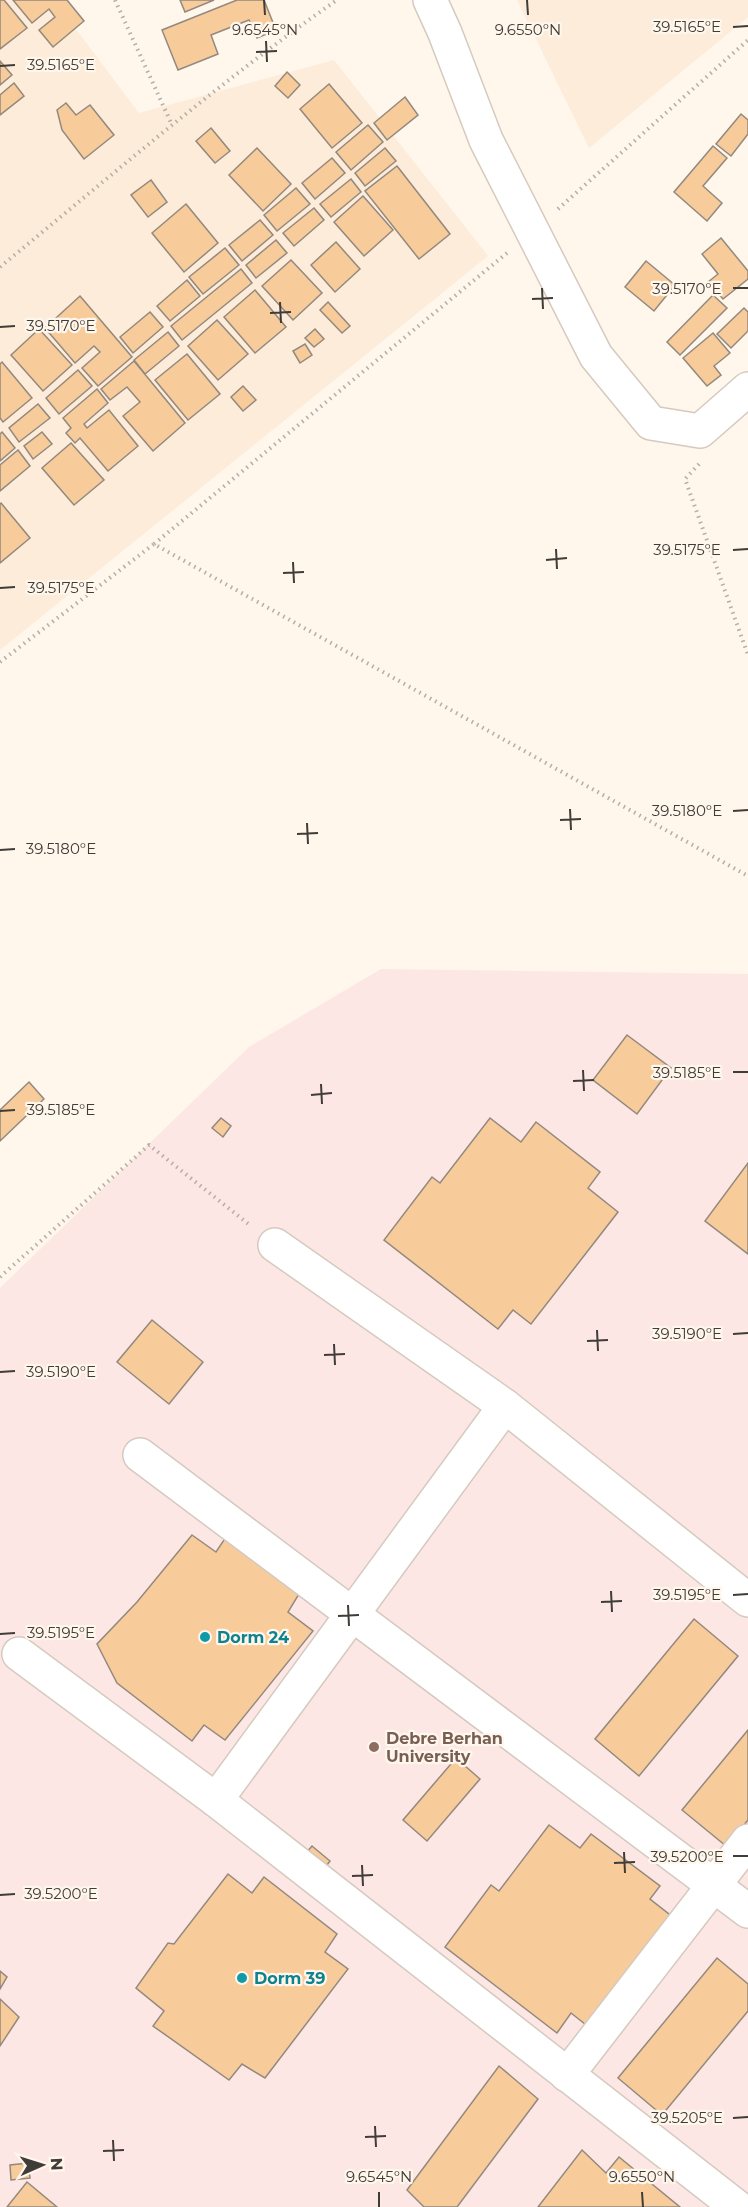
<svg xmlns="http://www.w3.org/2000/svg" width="748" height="2207" viewBox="0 0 748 2207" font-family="Montserrat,sans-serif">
  <rect width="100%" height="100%" fill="#fff6ec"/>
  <g fill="#fdecda">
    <polygon points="0,0 54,0 139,113 334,60 488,256 0,650"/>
    <polygon points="517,0 748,0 748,17 589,148"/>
  </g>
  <polygon fill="#fde7e5" points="381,969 748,974 748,2207 0,2207 0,1288 249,1047"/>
  <g fill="#f8cb9a" stroke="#93897e" stroke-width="1.5">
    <polygon points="0,0 4,0 27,28 0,49"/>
    <polygon points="13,0 67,0 84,21 53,47 39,30 55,17 49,9 32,23"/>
    <polygon points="180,0 214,0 185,12"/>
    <polygon points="237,0 264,0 276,30 257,38 249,20 211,35 218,54 178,70 162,30"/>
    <polygon points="0,61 12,75 0,85"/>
    <polygon points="287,72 300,85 288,98 275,86"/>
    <polygon points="14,83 24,96 0,115 0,95"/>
    <polygon points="329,84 362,123 332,148 300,109"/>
    <polygon points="405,97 418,115 387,140 374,123"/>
    <polygon points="66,103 76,115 90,105 114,135 84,159 62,130 57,110"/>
    <polygon points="741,114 748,120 748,134 731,156 716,144"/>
    <polygon points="368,125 383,142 351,170 336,152"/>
    <polygon points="211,128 230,151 215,163 196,141"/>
    <polygon points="713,146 727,158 703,186 722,203 707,221 674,192"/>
    <polygon points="257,148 291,184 263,211 229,175"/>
    <polygon points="385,148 396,161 365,186 355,173"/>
    <polygon points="332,158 345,173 315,199 302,183"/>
    <polygon points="397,166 450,234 419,259 365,191"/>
    <polygon points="351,179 361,192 331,217 320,204"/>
    <polygon points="151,180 167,202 148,217 131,195"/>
    <polygon points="296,188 310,204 277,231 264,215"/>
    <polygon points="363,196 393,230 364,256 334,222"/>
    <polygon points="186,204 218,243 184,272 152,233"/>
    <polygon points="314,208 324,220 294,246 283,233"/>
    <polygon points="260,220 273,235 242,261 229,245"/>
    <polygon points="721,238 748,271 748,279 723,299 708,282 718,274 702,254"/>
    <polygon points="276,240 287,253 256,278 246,265"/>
    <polygon points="336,242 360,269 335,292 311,265"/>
    <polygon points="225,248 239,265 203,294 189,277"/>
    <polygon points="291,260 322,293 293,320 262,286"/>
    <polygon points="646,261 675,285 654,311 625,287"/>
    <polygon points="241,269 252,283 182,340 171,326"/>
    <polygon points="187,280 200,296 170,321 157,306"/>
    <polygon points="255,290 286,327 255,353 224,317"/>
    <polygon points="713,295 727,308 680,355 667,342"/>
    <polygon points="80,296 132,357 98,386 82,368 100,352 94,346 75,363 45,328"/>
    <polygon points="328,302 350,326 342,333 320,310"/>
    <polygon points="744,308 748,312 748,331 731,348 717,334"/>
    <polygon points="150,312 163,327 133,353 120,337"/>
    <polygon points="217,320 248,354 218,380 188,346"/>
    <polygon points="39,329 72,365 43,391 11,355"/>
    <polygon points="315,329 324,339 314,347 305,338"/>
    <polygon points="168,332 179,346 145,374 134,360"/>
    <polygon points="713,333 730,353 714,366 721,375 707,386 683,358"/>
    <polygon points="305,344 312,355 300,363 293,351"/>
    <polygon points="187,354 220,394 188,420 155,380"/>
    <polygon points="134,361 185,423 153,451 123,416 140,402 127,387 110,400 101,389"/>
    <polygon points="2,362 32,398 3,422 0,418 0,364"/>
    <polygon points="78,370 92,386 59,414 46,398"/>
    <polygon points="243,386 256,400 243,411 231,397"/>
    <polygon points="97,389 108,403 84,424 87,428 109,410 138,446 108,471 80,438 75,443 66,433 71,428 63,418"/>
    <polygon points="38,404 50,418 19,442 9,428"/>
    <polygon points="2,432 15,448 0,461 0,434"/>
    <polygon points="42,432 52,444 33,459 24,446"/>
    <polygon points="71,443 104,480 74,505 42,468"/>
    <polygon points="18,450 30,466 0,491 0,465"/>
    <polygon points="1,503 30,538 0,563 0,504"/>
    <polygon points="627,1035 671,1068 637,1114 593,1080"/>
    <polygon points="29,1082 44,1099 0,1141 0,1110"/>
    <polygon points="221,1118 231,1126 223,1137 212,1128"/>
    <polygon points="490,1118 521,1142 536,1122 600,1172 588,1188 618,1212 531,1324 513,1310 498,1329 384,1240 432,1177 440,1183"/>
    <polygon points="748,1163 748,1254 705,1221"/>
    <polygon points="152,1320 203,1362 169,1404 117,1362"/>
    <polygon points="192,1535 216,1552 226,1537 299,1594 288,1612 313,1631 225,1740 204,1725 192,1741 117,1683 97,1644 137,1602"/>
    <polygon points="694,1619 738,1656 639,1776 595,1739"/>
    <polygon points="748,1730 748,1820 726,1846 682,1810"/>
    <polygon points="456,1758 480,1779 427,1841 403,1820"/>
    <polygon points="549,1825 580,1848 591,1834 660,1886 650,1899 674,1918 590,2028 571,2013 557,2033 445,1947 491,1885 499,1891"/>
    <polygon points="312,1846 330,1861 320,1874 301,1859"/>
    <polygon points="228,1874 252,1893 264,1877 337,1934 325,1952 348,1969 265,2078 242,2064 229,2080 153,2026 164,2011 136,1988 168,1943 174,1944"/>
    <polygon points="717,1958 748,1984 748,2011 662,2115 618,2078"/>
    <polygon points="0,1971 7,1977 0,1989"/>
    <polygon points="0,1999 19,2017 0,2046"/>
    <polygon points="499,2066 538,2099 457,2207 424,2207 407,2190"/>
    <polygon points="582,2150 606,2173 619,2157 680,2207 538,2207"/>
    <polygon points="28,2163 30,2178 11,2180 10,2165"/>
    <polygon points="27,2182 57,2207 7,2207"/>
  </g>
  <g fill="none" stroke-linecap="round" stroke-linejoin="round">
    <g stroke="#d5cabf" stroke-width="36">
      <g id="minor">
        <polyline points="430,0 445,33 486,140 596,356 651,423 700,431 748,389"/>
        <polyline points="275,1245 505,1406"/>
        <polyline points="140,1455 748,1911"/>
        <polyline points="19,1654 216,1800"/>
        <polyline points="567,2075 748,1841"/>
        <polyline points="737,2207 216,1800 505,1406 748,1600"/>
      </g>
    </g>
    <g stroke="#b5aea6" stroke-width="4" stroke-dasharray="1.5 4.5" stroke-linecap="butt">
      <polyline points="115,0 172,125"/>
      <polyline points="558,209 748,40"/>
      <path d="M 0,267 C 111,176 219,82 337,0"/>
      <polyline points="699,464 685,479 748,655"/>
      <polyline points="154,544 507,253"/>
      <polyline points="0,662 154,544 748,876"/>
      <polyline points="0,1277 149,1145 251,1226"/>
    </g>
    <use href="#minor" stroke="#fff" stroke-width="33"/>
  </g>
  <path fill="none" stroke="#403c37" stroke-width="2" d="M 264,0 L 265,15M 527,0 L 528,15M 733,27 L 748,26M 266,41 L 267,62M 256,52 L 277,51M 0,66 L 15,65M 542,288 L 543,309M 733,288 L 748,288M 532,299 L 553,298M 280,302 L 281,323M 270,313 L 291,312M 0,327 L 15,326M 556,549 L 557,569M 733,550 L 748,549M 546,560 L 567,558M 293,562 L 294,583M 283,573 L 304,572M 0,588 L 15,587M 570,809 L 571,830M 733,811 L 748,810M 560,820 L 581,819M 307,823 L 308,844M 297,834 L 318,833M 0,850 L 15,849M 583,1070 L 584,1091M 733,1072 L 748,1072M 573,1081 L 594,1080M 321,1084 L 322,1104M 311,1095 L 332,1093M 0,1111 L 15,1110M 597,1330 L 598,1351M 733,1334 L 748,1333M 587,1341 L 608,1340M 334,1344 L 335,1365M 324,1355 L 345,1354M 0,1372 L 15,1371M 611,1591 L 612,1612M 733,1595 L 748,1594M 601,1602 L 622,1601M 348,1605 L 349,1626M 338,1616 L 359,1615M 0,1634 L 15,1633M 624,1852 L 625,1873M 733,1856 L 748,1856M 614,1863 L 635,1862M 362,1865 L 363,1886M 352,1876 L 373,1875M 0,1895 L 15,1894M 733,2118 L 748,2117M 375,2126 L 376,2147M 365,2137 L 386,2136M 113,2140 L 114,2161M 103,2151 L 124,2150M 379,2192 L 379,2207M 642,2192 L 643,2207"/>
  <g fill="#0f9aa8" stroke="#fff6ec" stroke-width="2">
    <circle cx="205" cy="1637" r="6"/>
    <circle cx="242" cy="1978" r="6"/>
  </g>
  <circle fill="#8d6e63" stroke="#fff6ec" stroke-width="2" cx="374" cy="1747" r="6"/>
  <g text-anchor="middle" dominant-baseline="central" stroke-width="4.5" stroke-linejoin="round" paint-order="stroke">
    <g font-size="16" font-weight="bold" fill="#0d838f" stroke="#fff6ec" text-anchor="start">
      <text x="217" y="1637">Dorm 24</text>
      <text x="254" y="1978">Dorm 39</text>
    </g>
    <g font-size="16" font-weight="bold" fill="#785e54" stroke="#fff6ec" text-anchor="start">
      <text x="386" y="1738">Debre Berhan<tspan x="386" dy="18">University</tspan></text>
    </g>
  </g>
  <g font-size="15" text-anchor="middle" fill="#403c37" stroke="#fff6ec" stroke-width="4.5" stroke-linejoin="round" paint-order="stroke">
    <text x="687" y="32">39.5165°E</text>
    <text x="265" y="35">9.6545°N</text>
    <text x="528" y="35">9.6550°N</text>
    <text x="61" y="70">39.5165°E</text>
    <text x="687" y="294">39.5170°E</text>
    <text x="61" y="331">39.5170°E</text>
    <text x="687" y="555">39.5175°E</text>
    <text x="61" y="593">39.5175°E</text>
    <text x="687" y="816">39.5180°E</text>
    <text x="61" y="854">39.5180°E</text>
    <text x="687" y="1078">39.5185°E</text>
    <text x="61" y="1115">39.5185°E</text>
    <text x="687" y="1339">39.5190°E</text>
    <text x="61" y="1377">39.5190°E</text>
    <text x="687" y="1600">39.5195°E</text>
    <text x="61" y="1638">39.5195°E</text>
    <text x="687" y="1862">39.5200°E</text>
    <text x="61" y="1899">39.5200°E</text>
    <text x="687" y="2123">39.5205°E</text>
    <text x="379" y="2182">9.6545°N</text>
    <text x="642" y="2182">9.6550°N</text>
  </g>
  <g transform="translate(42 2165) rotate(87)" stroke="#fff6ec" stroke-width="4.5" paint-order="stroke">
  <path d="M0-4.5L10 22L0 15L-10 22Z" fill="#403c37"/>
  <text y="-9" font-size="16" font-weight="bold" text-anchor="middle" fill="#403c37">N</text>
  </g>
</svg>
